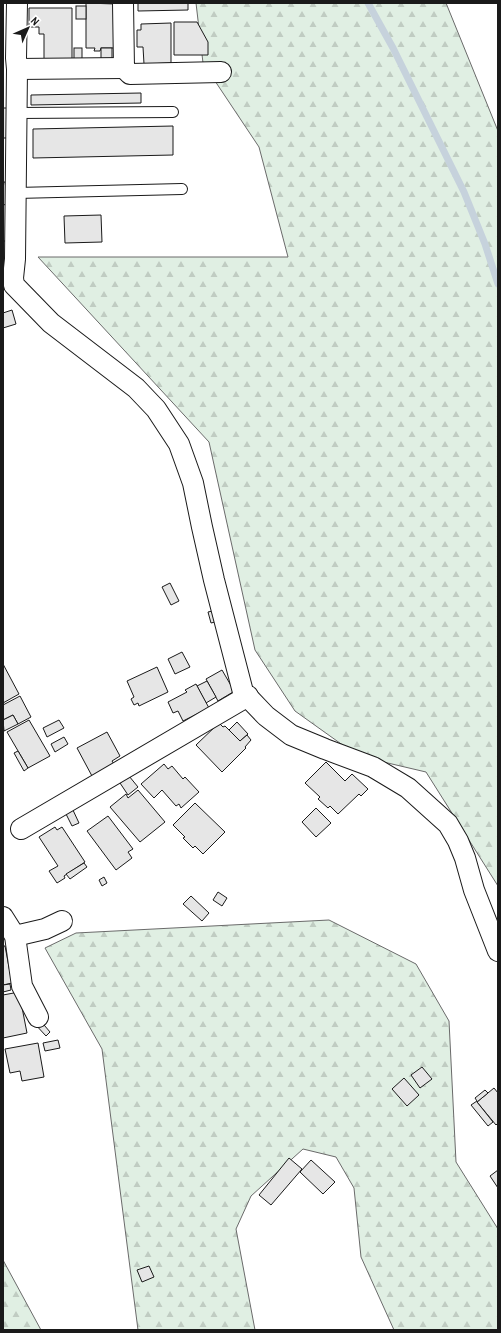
<svg xmlns="http://www.w3.org/2000/svg" width="501" height="1333" viewBox="0 0 501 1333" font-family="'Archivo Narrow',sans-serif">
  <defs>
    <pattern id="forest-firs" width="22" height="20" patternUnits="userSpaceOnUse"><rect width="22" height="20" fill="#e0efe3"/><path d="M5 1l3.5 6h-7zM16 11l3.5 6h-7z" fill="#c0ccc2"/></pattern>
  </defs>
  <rect width="100%" height="100%" fill="#fff"/>
  <g fill="url(#forest-firs)" stroke="#6a6a6a">
    <polygon points="196,3 446,3 498,131 498,886 426,772 358,756 295,711 255,650 209,442 38,257 288,257 259,147 203,63"/>
    <polygon points="329,920 416,964 449,1021 456,1162 498,1229 498,1330 394,1330 361,1257 354,1188 336,1157 303,1149 251,1196 236,1229 255,1330 138,1330 102,1049 45,948 76,933"/>
    <polygon points="3,1260 41,1330 3,1330"/>
  </g>
  <g fill="none" stroke-linecap="round" stroke-linejoin="round">
    <polyline stroke="#c6d2dc" stroke-width="7" points="368,3 393,48 464,192 485,244 498,284"/>
  </g>
  <g fill="#e6e6e6" stroke="#1a1a1a">
    <polygon points="86,3 115,4 115,48 101,48 100,51 94,51 95,48 86,48"/>
    <polygon points="138,3 188,3 188,10 138,11"/>
    <rect x="76" y="6" width="10" height="13"/>
    <polygon points="29,8 72,8 72,63 44,63 44,34 39,34 39,27 29,27"/>
    <polygon points="174,22 197,22 208,42 208,55 174,55"/>
    <polygon points="171,23 171,63 144,64 143,47 137,47 137,30 141,30 141,24"/>
    <rect x="74" y="48" width="8" height="15"/>
    <rect x="101" y="48" width="11" height="12"/>
    <polygon points="141,93 141,103 31,105 31,95"/>
    <polygon points="3,108 9,108 8,138 3,138"/>
    <polygon points="173,126 173,155 33,158 33,129"/>
    <polygon points="3,182 5,182 8,204 3,205"/>
    <polygon points="101,215 102,242 65,243 64,216"/>
    <polygon points="3,241 6,241 7,265 3,265"/>
    <polygon points="12,310 16,324 3,328 3,313"/>
    <polygon points="170,583 179,601 171,605 162,587"/>
    <polygon points="217,610 219,621 211,623 208,612"/>
    <polygon points="182,652 190,667 175,674 168,659"/>
    <polygon points="3,664 19,694 3,703"/>
    <polygon points="157,667 168,692 139,706 138,703 134,705 131,699 134,697 127,681"/>
    <polygon points="222,670 233,689 233,692 218,701 206,679"/>
    <polygon points="207,681 216,697 206,703 197,686"/>
    <polygon points="196,684 209,708 183,721 178,711 173,713 168,702 187,692 185,690"/>
    <polygon points="20,696 31,717 18,724 13,715 3,720 3,705"/>
    <polygon points="13,715 18,724 4,731 3,720"/>
    <polygon points="29,720 50,756 28,768 7,732"/>
    <polygon points="59,720 64,728 47,737 43,728"/>
    <polygon points="237,722 248,734 240,741 229,730"/>
    <polygon points="219,723 223,727 225,726 240,741 247,735 251,740 245,747 246,748 222,772 196,745"/>
    <polygon points="107,732 120,756 112,761 114,764 92,776 77,748"/>
    <polygon points="64,737 68,744 55,752 51,744"/>
    <polygon points="18,751 28,768 24,771 14,753"/>
    <polygon points="326,762 345,781 352,774 368,789 361,796 359,794 338,814 330,806 328,808 318,799 320,797 305,783"/>
    <polygon points="164,764 168,769 172,766 183,779 185,777 199,792 181,808 179,804 176,806 162,790 154,798 141,784"/>
    <polygon points="129,776 138,787 128,795 120,783"/>
    <polygon points="138,790 165,822 140,842 110,807 126,794 128,798"/>
    <polygon points="195,803 225,832 203,854 195,846 193,848 183,838 185,837 173,825"/>
    <polygon points="72,808 79,823 72,826 65,812"/>
    <polygon points="316,808 331,823 316,837 302,822"/>
    <polygon points="108,816 133,849 128,852 132,858 116,870 87,831"/>
    <polygon points="55,827 57,830 62,827 85,862 64,876 65,878 57,883 49,871 58,866 39,837"/>
    <polygon points="84,863 87,867 70,879 66,874"/>
    <polygon points="104,877 107,883 102,886 99,880"/>
    <polygon points="218,892 227,898 222,906 213,900"/>
    <polygon points="191,896 209,913 202,921 183,904"/>
    <polygon points="3,946 5,946 12,983 3,985"/>
    <polygon points="10,984 11,990 3,992 3,985"/>
    <polygon points="19,992 27,1033 3,1038 3,995"/>
    <polygon points="39,1019 50,1032 46,1036 34,1023"/>
    <polygon points="58,1040 60,1048 45,1051 43,1043"/>
    <polygon points="38,1043 44,1077 22,1081 20,1071 10,1073 5,1049"/>
    <polygon points="422,1067 432,1079 420,1088 411,1075"/>
    <polygon points="404,1078 419,1095 407,1106 392,1089"/>
    <polygon points="494,1088 498,1093 498,1123 496,1125 477,1102"/>
    <polygon points="485,1090 488,1093 477,1102 493,1122 488,1126 471,1105 477,1101 475,1098"/>
    <polygon points="289,1158 302,1169 271,1205 259,1195"/>
    <polygon points="311,1160 335,1182 323,1194 300,1172"/>
    <polygon points="498,1170 498,1188 490,1176"/>
    <polygon points="149,1266 154,1277 142,1282 137,1270"/>
  </g>
  <g fill="none" stroke-linecap="round" stroke-linejoin="round">
    <g stroke="#1a1a1a" stroke-width="12">
      <g id="lane">
        <polyline points="17,113 173,112"/>
        <polyline points="16,193 182,189"/>
      </g>
    </g>
    <g stroke="#1a1a1a" stroke-width="22">
      <g id="street">
        <polyline points="17,3 16,58 17,69 15,259 13,278 14,285 51,323 136,388 156,409 179,444 193,483 202,527 214,580 243,692 266,716 291,735 325,749 373,767 408,788 448,824 458,841 465,858 474,890 498,951"/>
        <polyline points="123,3 124,68 130,74 221,72"/>
        <polyline points="17,69 124,68"/>
        <polyline points="21,829 248,696"/>
        <polyline points="3,917 15,936 22,986 38,1017"/>
        <polyline points="15,936 45,929 62,921"/>
      </g>
    </g>
    <use href="#lane" stroke="#fff" stroke-width="10"/>
    <use href="#street" stroke="#fff" stroke-width="20"/>
  </g>
  <rect width="501" height="1333" fill="none" stroke="#1a1a1a" stroke-width="8"/>
  <g transform="translate(28 28) rotate(45)" stroke="#ffffff" stroke-width="3" paint-order="stroke">
  <path d="M0-3L7 15L0 10L-7 15Z" fill="#1a1a1a"/>
  <text y="-6" font-size="11" font-weight="bold" text-anchor="middle" fill="#1a1a1a">N</text>
  </g>
</svg>
